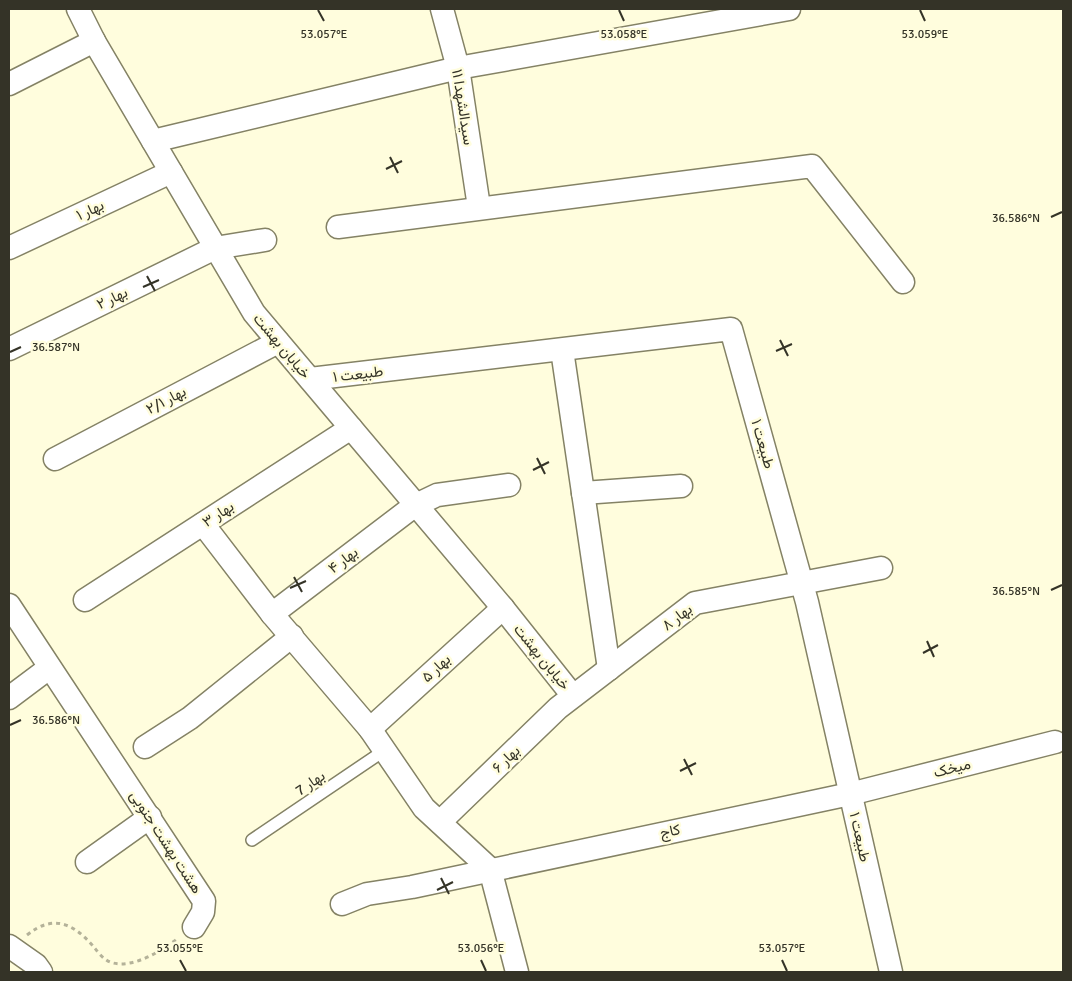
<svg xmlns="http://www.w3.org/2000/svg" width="1072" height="981" viewBox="0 0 1072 981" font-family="Signika,Vazirmatn,sans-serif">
  <rect width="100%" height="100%" fill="#fffddd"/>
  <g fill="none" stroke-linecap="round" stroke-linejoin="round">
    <g stroke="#848265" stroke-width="14">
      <polyline id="service" points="252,840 385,750"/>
    </g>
    <g stroke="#848265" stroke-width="25">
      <g id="minor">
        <polyline points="78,9 94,41 254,313 503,608 573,696"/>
        <polyline points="442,9 458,68 479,207"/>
        <polyline points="9,84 94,41"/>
        <polyline points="153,141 458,68 789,9"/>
        <polyline points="338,227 812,166 903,282"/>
        <polyline points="9,248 171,172"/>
        <polyline points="9,349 215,248 265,240"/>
        <polyline points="562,350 609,669"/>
        <polyline points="310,379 731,329 807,602 891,972"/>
        <polyline points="55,459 278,342"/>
        <polyline points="583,493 681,486"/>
        <polyline points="203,524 272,614 370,729 424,808 490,869"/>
        <polyline points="85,600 351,428"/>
        <polyline points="9,605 204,901 203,912 194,927"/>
        <polyline points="272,614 414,506 437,495 509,485"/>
        <polyline points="9,698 49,668"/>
        <polyline points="370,729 503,608"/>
        <polyline points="145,747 190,718 292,636"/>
        <polyline points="440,822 558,708 695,603 881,568"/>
        <polyline points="87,862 150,817"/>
        <polyline points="490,869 517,972"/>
        <polyline points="342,904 367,894 412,887 850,794 1055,742"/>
        <polyline points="9,946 36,965 41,972"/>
      </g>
    </g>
    <path stroke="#b4b299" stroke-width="3" stroke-dasharray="4 4" stroke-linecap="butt" d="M 27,935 C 53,914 73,923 93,946 C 98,952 104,961 113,963 C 134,968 161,951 177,939"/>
    <use href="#service" stroke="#fff" stroke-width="11"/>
    <use href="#minor" stroke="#fff" stroke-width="22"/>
  </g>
  <path fill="none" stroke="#343327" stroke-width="2" d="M 318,10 L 324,21M 619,10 L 624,21M 920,10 L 925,21M 390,157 L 398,173M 386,169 L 402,161M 1051,217 L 1062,212M 147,276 L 155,291M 143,287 L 159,280M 780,340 L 788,356M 776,351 L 792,344M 10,352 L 21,347M 537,458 L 545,474M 533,470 L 549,462M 294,577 L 302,592M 290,588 L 306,581M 1051,590 L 1062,585M 927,641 L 934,657M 923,653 L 938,645M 10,725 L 21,720M 684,759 L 692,775M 680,771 L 696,763M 441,878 L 449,894M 437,890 L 453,882M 180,960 L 186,971M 481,960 L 486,971M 782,960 L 787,971"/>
  <g text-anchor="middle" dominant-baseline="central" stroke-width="5" stroke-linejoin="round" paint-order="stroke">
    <g font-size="15" fill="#343327" stroke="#fffddd">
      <text transform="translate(463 107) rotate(81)">سیدالشهدا ۱۱</text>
      <text transform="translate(90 210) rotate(-25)">بهار ۱</text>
      <text transform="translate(112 298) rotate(-26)">بهار ۲</text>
      <text transform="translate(282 346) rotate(50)">خیابان بهشت</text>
      <text transform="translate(358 374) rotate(-7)">طبیعت ۱</text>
      <text transform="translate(166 400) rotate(-28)">بهار ۲/۱</text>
      <text transform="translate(763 444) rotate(74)">طبیعت ۱</text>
      <text transform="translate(218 514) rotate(-33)">بهار ۳</text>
      <text transform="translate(343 560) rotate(-37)">بهار ۴</text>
      <text transform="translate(677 617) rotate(-37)">بهار ۸</text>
      <text transform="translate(542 657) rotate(51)">خیابان بهشت</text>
      <text transform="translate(436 668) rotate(-43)">بهار ۵</text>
      <text transform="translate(506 759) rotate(-44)">بهار ۶</text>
      <text transform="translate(952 768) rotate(-14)">میخک</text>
      <text transform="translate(310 783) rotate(-34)">بهار 7</text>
      <text transform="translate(670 831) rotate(-12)">کاج</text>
      <text transform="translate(860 837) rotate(77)">طبیعت ۱</text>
      <text transform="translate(166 842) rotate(57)">هشت بهشت جنوبی</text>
    </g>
  </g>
  <g font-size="12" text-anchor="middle" fill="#343327" stroke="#fffddd" stroke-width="5" stroke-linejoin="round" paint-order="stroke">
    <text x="324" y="38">53.057°E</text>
    <text x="624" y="38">53.058°E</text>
    <text x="925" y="38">53.059°E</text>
    <text x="1016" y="222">36.586°N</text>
    <text x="56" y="351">36.587°N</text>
    <text x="1016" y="595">36.585°N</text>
    <text x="56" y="724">36.586°N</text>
    <text x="180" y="952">53.055°E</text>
    <text x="481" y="952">53.056°E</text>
    <text x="782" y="952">53.057°E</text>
  </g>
  <rect width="1072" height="981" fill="none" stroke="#343327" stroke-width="20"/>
</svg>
